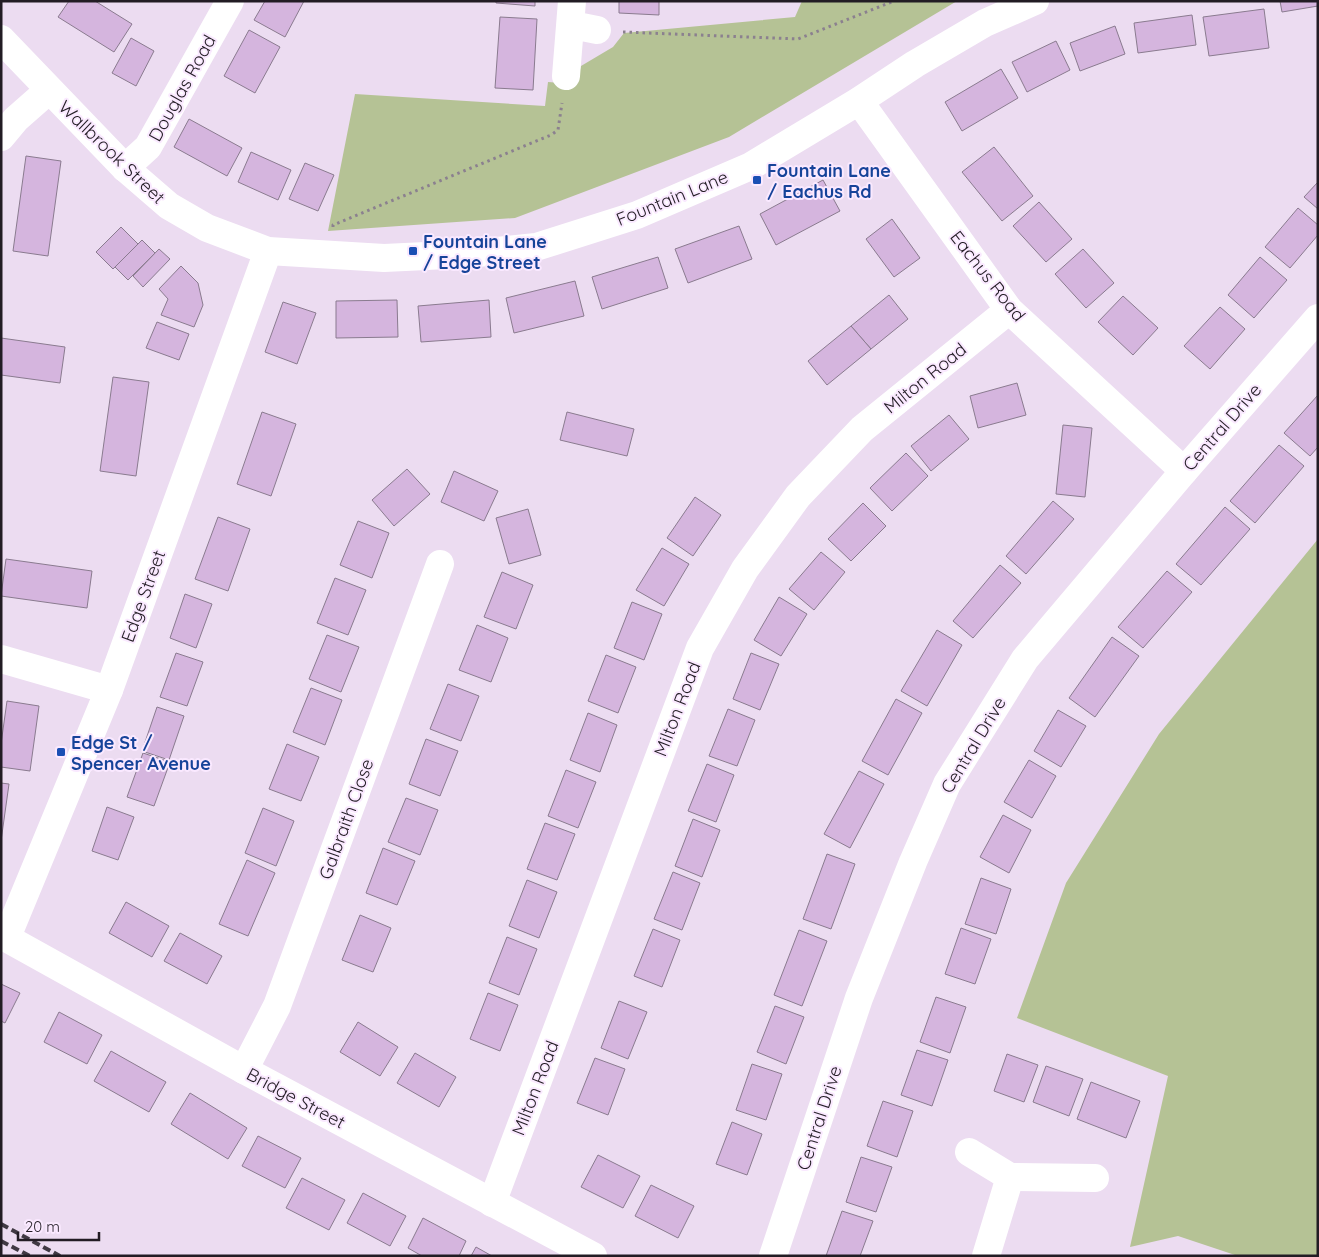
<svg xmlns="http://www.w3.org/2000/svg" width="1319" height="1257" viewBox="0 0 1319 1257" font-family="Quicksand,sans-serif">
  <rect width="100%" height="100%" fill="#ecdcf1"/>
  <g fill="#b5c295">
    <polygon points="802,1 957,1 729,137 515,218 328,231 355,94 545,106 548,82 576,84 581,66 613,47 624,33 795,17"/>
    <polygon points="1318,539 1318,1256 1238,1256 1178,1236 1130,1247 1168,1076 1017,1018 1066,883 1159,734"/>
  </g>
  <g fill="#d5b5de" stroke="#8a7b8f">
    <polygon points="69,1 95,1 132,24 114,52 58,17"/>
    <polygon points="265,1 304,1 285,37 254,20"/>
    <polygon points="496,1 535,1 535,6 496,3"/>
    <polygon points="619,1 659,1 659,15 619,13"/>
    <polygon points="1280,1 1318,1 1318,6 1282,12"/>
    <polygon points="1264,9 1269,48 1209,56 1203,17"/>
    <polygon points="1192,15 1196,45 1138,53 1134,23"/>
    <polygon points="500,17 537,19 533,90 495,88"/>
    <polygon points="1115,26 1125,54 1080,71 1070,43"/>
    <polygon points="249,30 280,47 255,93 224,76"/>
    <polygon points="131,38 154,51 136,86 112,73"/>
    <polygon points="1056,41 1070,70 1027,92 1012,62"/>
    <polygon points="1001,69 1018,98 962,131 945,102"/>
    <polygon points="189,119 242,148 227,176 174,147"/>
    <polygon points="994,147 1033,196 1002,221 962,172"/>
    <polygon points="251,152 291,170 278,200 238,182"/>
    <polygon points="26,156 61,161 48,256 13,251"/>
    <polygon points="305,163 334,175 318,211 289,199"/>
    <polygon points="823,180 840,211 776,245 760,214"/>
    <polygon points="1318,182 1318,209 1304,197"/>
    <polygon points="1039,202 1072,239 1046,262 1013,226"/>
    <polygon points="1298,208 1318,225 1318,235 1290,268 1265,247"/>
    <polygon points="892,219 920,258 894,277 866,239"/>
    <polygon points="739,226 752,259 688,283 675,249"/>
    <polygon points="121,227 138,244 113,269 96,252"/>
    <polygon points="142,240 155,253 128,280 115,267"/>
    <polygon points="159,249 170,259 143,287 133,276"/>
    <polygon points="1083,249 1114,283 1086,308 1055,274"/>
    <polygon points="658,257 668,288 602,309 592,277"/>
    <polygon points="1260,257 1287,280 1254,318 1228,295"/>
    <polygon points="181,266 198,283 203,305 194,327 161,315 168,299 159,289"/>
    <polygon points="575,281 584,316 514,333 506,298"/>
    <polygon points="889,295 908,319 871,349 851,326"/>
    <polygon points="1123,296 1158,328 1133,355 1098,322"/>
    <polygon points="397,300 398,337 336,338 336,301"/>
    <polygon points="489,300 491,337 421,342 418,306"/>
    <polygon points="283,302 316,313 297,364 265,352"/>
    <polygon points="1220,307 1245,329 1210,369 1184,346"/>
    <polygon points="157,322 189,334 179,360 146,348"/>
    <polygon points="851,326 871,349 827,385 808,361"/>
    <polygon points="1,338 65,347 60,383 1,375"/>
    <polygon points="113,377 149,382 136,476 100,471"/>
    <polygon points="1017,383 1026,415 978,428 970,396"/>
    <polygon points="1318,395 1318,447 1310,456 1284,433"/>
    <polygon points="262,412 296,424 271,496 237,484"/>
    <polygon points="567,412 634,429 627,456 560,440"/>
    <polygon points="949,415 969,439 931,471 911,446"/>
    <polygon points="1063,425 1092,428 1085,497 1056,494"/>
    <polygon points="1279,445 1304,466 1255,523 1230,501"/>
    <polygon points="906,453 928,476 892,511 870,488"/>
    <polygon points="407,469 430,494 394,526 372,500"/>
    <polygon points="454,471 498,491 484,521 441,502"/>
    <polygon points="695,497 721,515 693,556 667,538"/>
    <polygon points="1053,501 1074,519 1026,574 1006,556"/>
    <polygon points="863,503 886,526 851,561 828,539"/>
    <polygon points="1225,507 1250,529 1201,585 1176,564"/>
    <polygon points="528,509 541,555 509,564 496,518"/>
    <polygon points="218,517 250,529 228,591 195,579"/>
    <polygon points="358,521 389,533 372,578 340,565"/>
    <polygon points="662,548 689,564 664,606 636,590"/>
    <polygon points="821,552 845,572 814,610 789,589"/>
    <polygon points="6,559 92,571 87,608 1,596"/>
    <polygon points="1000,565 1021,583 973,638 953,621"/>
    <polygon points="1167,571 1192,592 1143,648 1118,627"/>
    <polygon points="502,572 533,585 516,629 484,617"/>
    <polygon points="335,578 366,590 348,635 317,623"/>
    <polygon points="185,594 212,604 196,648 170,638"/>
    <polygon points="779,597 807,614 781,656 754,640"/>
    <polygon points="632,602 662,614 644,660 614,648"/>
    <polygon points="477,625 508,638 491,682 459,670"/>
    <polygon points="937,630 962,645 927,706 901,691"/>
    <polygon points="327,635 359,647 341,692 309,679"/>
    <polygon points="1112,637 1139,656 1095,717 1069,698"/>
    <polygon points="176,653 203,662 187,706 160,697"/>
    <polygon points="751,653 779,664 760,710 733,699"/>
    <polygon points="606,655 636,667 618,713 588,701"/>
    <polygon points="448,684 479,696 461,741 430,729"/>
    <polygon points="311,688 342,700 325,745 293,732"/>
    <polygon points="896,699 922,713 888,775 862,761"/>
    <polygon points="7,701 39,706 30,771 1,767 1,744"/>
    <polygon points="157,707 184,716 169,760 142,751"/>
    <polygon points="728,709 755,720 737,766 709,756"/>
    <polygon points="1058,710 1086,726 1061,767 1034,751"/>
    <polygon points="588,713 617,725 600,772 570,760"/>
    <polygon points="426,739 458,751 440,796 409,784"/>
    <polygon points="287,744 319,757 301,801 269,789"/>
    <polygon points="143,753 170,762 154,806 127,797"/>
    <polygon points="1029,760 1056,776 1032,818 1004,802"/>
    <polygon points="707,764 734,775 716,822 688,811"/>
    <polygon points="566,770 596,782 578,828 548,816"/>
    <polygon points="859,771 884,784 850,848 824,834"/>
    <polygon points="1,783 9,784 1,841"/>
    <polygon points="406,798 438,810 420,855 388,842"/>
    <polygon points="107,807 134,817 118,860 92,851"/>
    <polygon points="263,808 294,821 276,866 245,853"/>
    <polygon points="1003,815 1031,830 1009,873 980,857"/>
    <polygon points="693,819 720,830 702,877 675,866"/>
    <polygon points="545,823 575,834 557,880 527,869"/>
    <polygon points="383,848 415,861 397,905 366,893"/>
    <polygon points="827,854 855,864 831,929 803,919"/>
    <polygon points="247,860 275,873 248,936 219,924"/>
    <polygon points="673,872 700,883 682,930 654,919"/>
    <polygon points="981,878 1011,889 996,934 965,924"/>
    <polygon points="527,880 557,892 539,938 509,926"/>
    <polygon points="126,902 169,926 152,957 109,933"/>
    <polygon points="360,915 391,928 373,972 342,960"/>
    <polygon points="961,928 991,939 975,984 945,974"/>
    <polygon points="653,929 680,940 662,987 634,976"/>
    <polygon points="799,930 827,941 802,1006 774,995"/>
    <polygon points="180,933 222,956 207,984 164,961"/>
    <polygon points="507,937 537,949 519,995 489,983"/>
    <polygon points="1,984 20,993 5,1023 1,1021"/>
    <polygon points="488,993 518,1005 500,1051 470,1039"/>
    <polygon points="936,997 966,1007 950,1053 920,1042"/>
    <polygon points="619,1001 647,1012 628,1059 601,1048"/>
    <polygon points="775,1006 804,1017 786,1064 757,1052"/>
    <polygon points="59,1012 102,1035 87,1064 44,1042"/>
    <polygon points="358,1022 398,1047 380,1076 340,1052"/>
    <polygon points="917,1050 948,1060 932,1106 901,1095"/>
    <polygon points="111,1051 166,1082 149,1112 94,1081"/>
    <polygon points="415,1053 456,1077 439,1107 397,1083"/>
    <polygon points="1007,1054 1038,1065 1024,1102 994,1091"/>
    <polygon points="595,1058 625,1069 608,1115 577,1103"/>
    <polygon points="752,1064 782,1074 766,1120 736,1110"/>
    <polygon points="1046,1066 1083,1079 1069,1116 1033,1102"/>
    <polygon points="1091,1082 1140,1101 1126,1138 1077,1119"/>
    <polygon points="190,1093 247,1128 228,1159 171,1124"/>
    <polygon points="883,1101 913,1111 897,1157 867,1146"/>
    <polygon points="732,1122 762,1134 747,1175 716,1164"/>
    <polygon points="258,1136 301,1158 285,1188 242,1166"/>
    <polygon points="598,1155 640,1176 623,1208 581,1187"/>
    <polygon points="861,1157 892,1167 876,1212 846,1202"/>
    <polygon points="302,1178 345,1200 329,1230 286,1208"/>
    <polygon points="651,1185 694,1206 678,1238 635,1216"/>
    <polygon points="363,1193 406,1216 390,1246 347,1223"/>
    <polygon points="842,1211 873,1221 860,1256 826,1256"/>
    <polygon points="423,1218 466,1241 459,1256 422,1256 408,1248"/>
    <polygon points="476,1247 492,1256 471,1256"/>
  </g>
  <g fill="none" stroke-linecap="round" stroke-linejoin="round">
    <g stroke="#8b808f" stroke-width="3" stroke-dasharray="2.5 4" stroke-linecap="butt">
      <polyline points="623,32 798,39 894,1"/>
      <polyline points="333,227 333,225 551,135 558,130 562,103"/>
    </g>
    <g stroke="#fff" stroke-width="28">
      <polyline points="572,25 597,30"/>
      <polyline points="1,39 125,168 169,206 207,228 268,251 384,258 468,254 536,247 637,215 751,166 859,101 915,64 985,23 1035,1"/>
      <polyline points="566,76 572,1"/>
      <polyline points="859,101 1009,310 1184,471"/>
      <polyline points="1,137 16,119 49,90"/>
      <polyline points="125,168 148,147 230,1"/>
      <polyline points="1,659 109,690"/>
      <polyline points="1,935 244,1070 593,1256"/>
      <polyline points="7,937 109,690 268,251"/>
      <polyline points="244,1070 277,1006 440,564"/>
      <polyline points="969,1152 1010,1177 1095,1178"/>
      <polyline points="492,1203 700,648 745,569 798,496 862,429 1009,310"/>
      <polyline points="773,1256 859,998 913,862 947,784 1025,659 1184,471 1318,318"/>
      <polyline points="986,1256 1010,1177"/>
    </g>
    <g stroke="#403943" stroke-width="4" stroke-dasharray="8 4" stroke-linecap="butt">
      <polyline points="1,1224 60,1256"/>
      <polyline points="1,1241 30,1256"/>
    </g>
  </g>
  <g fill="#1a4fb4" stroke="#fae9ff" stroke-width="2">
    <rect x="752" y="175" width="10" height="10" rx="2.5"/>
    <rect x="408" y="246" width="10" height="10" rx="2.5"/>
    <rect x="56" y="747" width="10" height="10" rx="2.5"/>
  </g>
  <g text-anchor="middle" dominant-baseline="central" stroke-width="4" stroke-linejoin="round" paint-order="stroke">
    <g font-size="18" fill="#221c24" stroke="#fae9ff">
      <text transform="translate(182 88) rotate(-61)">Douglas Road</text>
      <text transform="translate(112 152) rotate(44)">Wallbrook Street</text>
      <text transform="translate(672 198) rotate(-22)">Fountain Lane</text>
      <text transform="translate(988 276) rotate(52)">Eachus Road</text>
      <text transform="translate(925 378) rotate(-39)">Milton Road</text>
      <text transform="translate(1222 427) rotate(-49)">Central Drive</text>
      <text transform="translate(143 596) rotate(-70)">Edge Street</text>
      <text transform="translate(677 709) rotate(-69)">Milton Road</text>
      <text transform="translate(973 745) rotate(-59)">Central Drive</text>
      <text transform="translate(346 819) rotate(-70)">Galbraith Close</text>
      <text transform="translate(535 1088) rotate(-69)">Milton Road</text>
      <text transform="translate(296 1098) rotate(28)">Bridge Street</text>
      <text transform="translate(819 1118) rotate(-72)">Central Drive</text>
    </g>
    <g font-size="18" font-weight="bold" fill="#164399" stroke="#fae9ff" text-anchor="start">
      <text x="767" y="170">Fountain Lane<tspan x="767" dy="21">/ Eachus Rd</tspan></text>
      <text x="423" y="241">Fountain Lane<tspan x="423" dy="21">/ Edge Street</tspan></text>
      <text x="71" y="742">Edge St /<tspan x="71" dy="21">Spencer Avenue</tspan></text>
    </g>
  </g>
  <rect width="1319" height="1257" fill="none" stroke="#221c24" stroke-width="5"/>
  <path d="M18 1232v8h81v-8" fill="none" stroke="#221c24" stroke-width="2.5"/>
  <text x="25" y="1232" font-size="15" fill="#221c24" stroke="#fae9ff" stroke-width="4" paint-order="stroke">20 m</text>
</svg>
